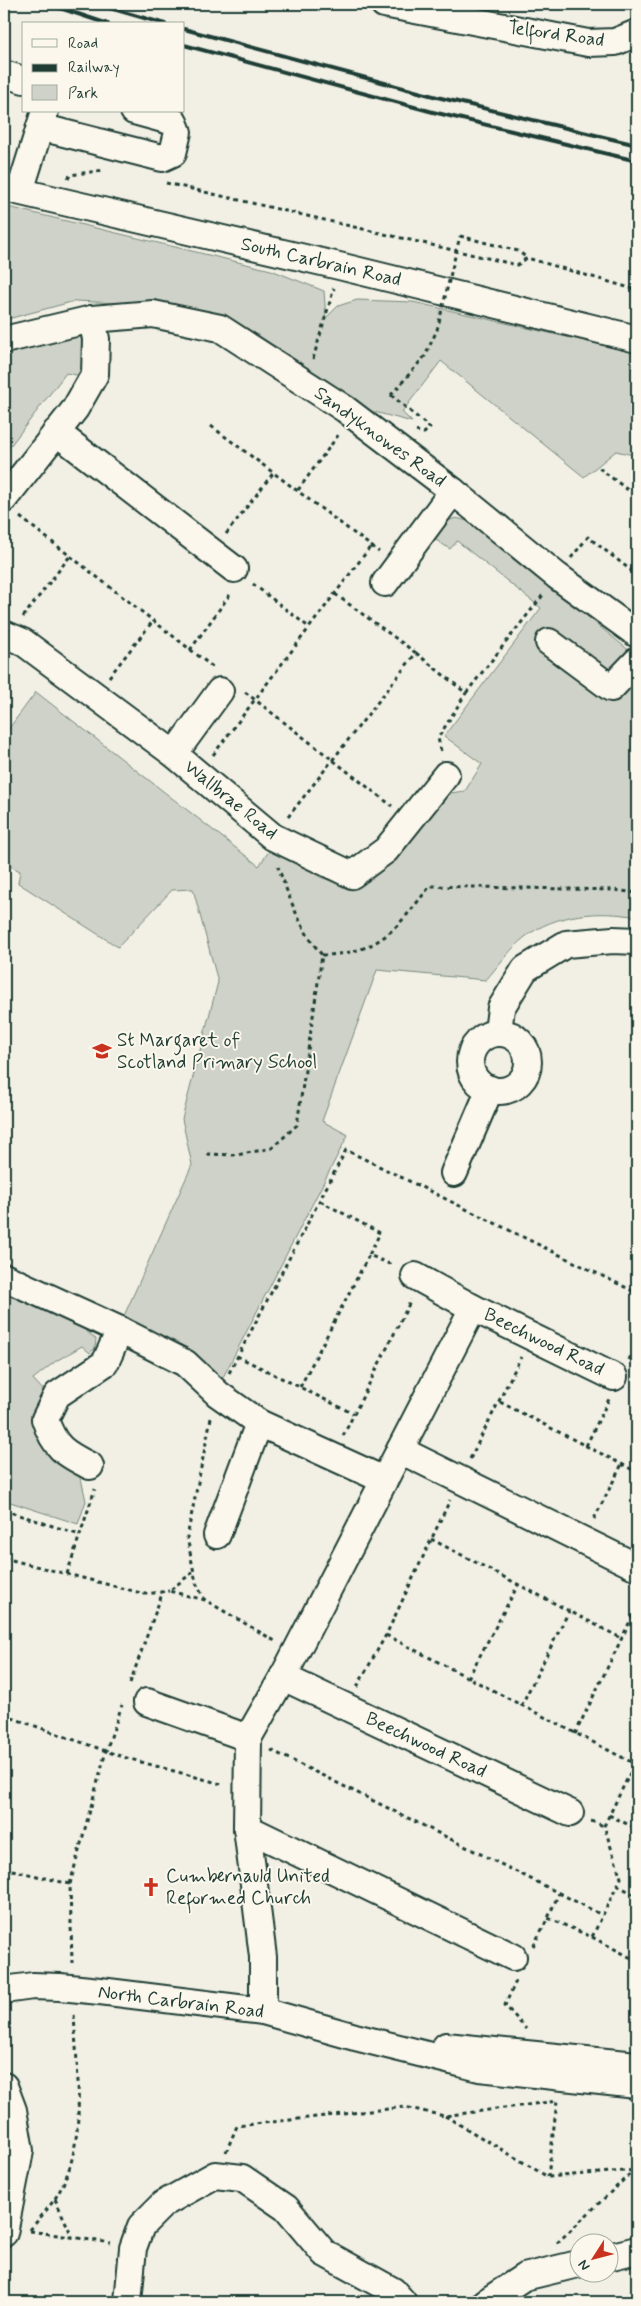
<svg xmlns="http://www.w3.org/2000/svg" width="641" height="2306" viewBox="0 0 641 2306" font-family="Mynerve,sans-serif">
  <rect width="100%" height="100%" fill="#f2f0e5"/>
  <filter id="ink" filterUnits="userSpaceOnUse"><feTurbulence type="fractalNoise" baseFrequency=".02" numOctaves="2"/><feDisplacementMap in="SourceGraphic" scale="10" xChannelSelector="R" yChannelSelector="G"/><feConvolveMatrix kernelMatrix="1 2 1 2 8 2 1 2 1" color-interpolation-filters="sRGB"/></filter>
  <g filter="url(#ink)">
    <g fill="#cfd2c8" stroke="#77887e">
      <polygon points="4,206 271,270 324,291 326,318 338,306 357,300 413,302 637,353 637,456 616,451 584,477 441,361 402,412 412,422 367,410 251,332 220,315 118,303 75,301 4,320"/>
      <polygon points="76,334 85,342 82,376 66,373 4,454 4,355 64,336"/>
      <path d="M 456,518 L 472,522 L 637,657 L 637,917 C 600,910 556,913 525,937 C 511,948 498,966 486,980 L 377,970 L 322,1121 L 348,1135 L 219,1385 L 123,1318 L 192,1165 L 182,1119 L 218,982 L 193,889 L 172,890 L 118,947 L 18,883 L 20,871 L 4,863 L 4,735 L 36,692 L 259,866 L 273,845 L 320,877 L 346,886 L 393,861 L 406,846 L 442,794 L 465,791 L 482,764 L 444,736 L 541,608 L 457,541 L 450,549 L 433,538 L 447,521 Z"/>
      <polygon points="4,1292 67,1316 96,1339 95,1348 90,1353 82,1346 56,1361 33,1379 46,1393 82,1483 86,1501 78,1524 4,1500"/>
    </g>
    <g fill="none" stroke-linecap="round" stroke-linejoin="round">
      <g stroke="#1f3d34" stroke-width="30">
        <g id="minor">
          <polyline points="384,4 588,43 615,42 637,33"/>
          <polyline points="4,74 24,80"/>
          <polyline points="40,127 162,158 173,153 178,132 174,122 134,111"/>
          <polyline points="4,188 339,266 637,339"/>
          <polyline points="20,191 45,111"/>
          <polyline points="4,340 92,319 153,314 220,328 345,409 453,491 557,576 637,634"/>
          <polyline points="56,432 234,569"/>
          <polyline points="4,499 75,409 95,374 96,339 92,319"/>
          <polyline points="385,583 453,491"/>
          <polyline points="4,634 23,642 174,754 273,837 352,875 386,850 446,775"/>
          <polyline points="549,642 611,688 637,661"/>
          <polyline points="174,754 220,691"/>
          <polyline points="498,1032 501,1008 525,969 566,944 613,940 637,941"/>
          <circle cx="499" cy="1062" r="29"/>
          <polyline points="454,1173 490,1089"/>
          <polyline points="4,1277 120,1330 185,1363 218,1394 259,1423 384,1480"/>
          <polyline points="473,1308 614,1377"/>
          <polyline points="400,1450 637,1567"/>
          <path d="M 90,1466 C 64,1453 54,1447 45,1419 L 57,1395 L 105,1363 L 120,1330"/>
          <polyline points="217,1535 259,1423"/>
          <polyline points="283,1677 570,1813"/>
          <polyline points="147,1702 248,1738"/>
          <polyline points="247,1828 513,1957"/>
          <polyline points="4,1990 33,1986 60,1987"/>
          <polyline points="100,1991 263,2011 355,2037 479,2068 637,2085"/>
          <polyline points="263,2011 263,1957 247,1828 248,1738 283,1677 473,1308 415,1276"/>
          <polyline points="446,2046 637,2065"/>
          <polyline points="4,2086 13,2110 20,2151 4,2233"/>
          <polyline points="608,2257 637,2250"/>
          <polyline points="128,2302 133,2248 141,2226 163,2204 215,2175 242,2178 286,2208 324,2253 393,2291 403,2302"/>
          <polyline points="486,2302 524,2277 578,2264"/>
        </g>
      </g>
      <g stroke="#1f3d34" stroke-width="3" stroke-dasharray="4 4" stroke-linecap="butt">
        <polyline points="68,179 70,175 104,170"/>
        <polyline points="166,183 517,265 527,258 637,290"/>
        <polyline points="460,236 518,251 527,258"/>
        <polyline points="313,359 334,288"/>
        <polyline points="391,395 430,428 424,433 416,431"/>
        <polyline points="211,426 379,552"/>
        <polyline points="599,468 637,497"/>
        <polyline points="298,490 339,434"/>
        <polyline points="20,517 214,668"/>
        <polyline points="226,534 274,472"/>
        <polyline points="571,558 588,537 637,575"/>
        <polyline points="253,584 310,628"/>
        <polyline points="335,594 416,653"/>
        <polyline points="23,617 70,556"/>
        <polyline points="190,650 231,593"/>
        <polyline points="109,677 153,621"/>
        <polyline points="245,692 392,806"/>
        <polyline points="441,751 438,738 466,693"/>
        <polyline points="213,755 371,546"/>
        <polyline points="288,817 416,653 466,693 543,595"/>
        <path d="M 322,955 C 380,954 397,928 430,886 L 614,890 L 637,893"/>
        <path d="M 207,1154 L 237,1155 L 272,1148 L 297,1125 L 322,955 C 300,929 290,899 278,867"/>
        <polyline points="320,1201 380,1233 369,1255 394,1266"/>
        <polyline points="237,1356 354,1414"/>
        <polyline points="629,1360 635,1347 637,1348"/>
        <polyline points="229,1373 346,1150 637,1293"/>
        <polyline points="300,1387 369,1255"/>
        <polyline points="500,1402 637,1472"/>
        <polyline points="211,1418 187,1537 196,1583 205,1600 275,1641"/>
        <polyline points="343,1436 411,1300"/>
        <polyline points="586,1446 609,1399"/>
        <polyline points="470,1459 521,1357"/>
        <polyline points="4,1510 80,1535"/>
        <polyline points="594,1519 622,1464"/>
        <polyline points="431,1539 621,1638"/>
        <polyline points="4,1558 145,1594 169,1591"/>
        <polyline points="193,1572 169,1591 205,1600"/>
        <polyline points="67,1574 95,1489"/>
        <polyline points="386,1635 637,1765"/>
        <polyline points="468,1678 518,1585"/>
        <polyline points="130,1683 163,1591"/>
        <polyline points="357,1687 386,1635 450,1500"/>
        <polyline points="521,1706 569,1611"/>
        <polyline points="4,1715 123,1757 225,1785"/>
        <polyline points="575,1734 637,1607"/>
        <polyline points="271,1750 559,1893 548,1918"/>
        <polyline points="609,1815 637,1829"/>
        <polyline points="591,1821 604,1826"/>
        <polyline points="4,1868 70,1884 72,1963"/>
        <polyline points="70,1884 106,1751 122,1705"/>
        <polyline points="617,1885 637,1896"/>
        <polyline points="559,1893 602,1915"/>
        <polyline points="592,1937 637,1961"/>
        <polyline points="533,1946 548,1918 592,1937 621,1878 604,1826 637,1759"/>
        <polyline points="516,1981 505,2005 526,2029"/>
        <polyline points="445,2116 548,2177 637,2170"/>
        <polyline points="226,2152 237,2126 405,2107 444,2116 557,2101 548,2177"/>
        <polyline points="55,2199 72,2236"/>
        <path d="M 30,2230 C 38,2220 47,2210 54,2200 C 90,2147 76,2071 74,2012"/>
        <polyline points="30,2231 111,2243"/>
        <polyline points="557,2243 633,2171"/>
      </g>
      <use href="#minor" stroke="#fbf7ec" stroke-width="26"/>
      <g stroke="#1f3d34" stroke-width="4">
        <polyline points="48,4 108,24"/>
        <polyline points="96,4 165,24"/>
        <polyline points="184,29 437,97 637,145"/>
        <polyline points="184,45 433,112 637,161"/>
      </g>
      <g stroke="#1f3d34" stroke-width="30" stroke-linecap="butt">
        <polyline id="minor-bridge" points="60,1987 100,1991"/>
      </g>
      <polyline stroke="#1f3d34" stroke-width="3" stroke-dasharray="4 4" stroke-linecap="butt" points="391,395 425,356 437,330 460,236"/>
      <use href="#minor-bridge" stroke="#fbf7ec" stroke-width="26"/>
    </g>
  </g>
  <defs>
    <g id="school-bare" transform="scale(1.5)"><path d="M0-5L7-2L0 1L-7-2ZM-4 1L0 2.5L4 1V4Q0 6-4 4Z" fill="#c8321e" stroke="#fbf7ec" stroke-width="2.5" paint-order="stroke"/></g>
    <g id="church-bare" transform="scale(1.5)"><path d="M-1.2-6h2.4v3.5h3.3v2.4h-3.3V6h-2.4V-.1h-3.3v-2.4h3.3Z" fill="#c8321e" stroke="#fbf7ec" stroke-width="2.5" paint-order="stroke"/></g>
  </defs>
  <g fill-rule="evenodd">
    <use href="#school-bare" x="102" y="1051"/>
    <use href="#church-bare" x="151" y="1887"/>
  </g>
  <g text-anchor="middle" dominant-baseline="central" stroke-width="4" stroke-linejoin="round" paint-order="stroke">
    <g font-size="19" fill="#1f3d34" stroke="#fbf7ec">
      <text transform="translate(556 34) rotate(8)">Telford Road</text>
      <text transform="translate(321 262) rotate(13)">South Carbrain Road</text>
      <text transform="translate(380 437) rotate(36)">Sandyknowes Road</text>
      <text transform="translate(231 800) rotate(39)">Wallbrae Road</text>
      <text transform="translate(544 1342) rotate(26)">Beechwood Road</text>
      <text transform="translate(426 1745) rotate(25)">Beechwood Road</text>
      <text transform="translate(181 2002) rotate(7)">North Carbrain Road</text>
    </g>
    <g font-size="19" fill="#1f3d34" stroke="#fbf7ec" text-anchor="start">
      <text x="117" y="1040">St Margaret of<tspan x="117" dy="22">Scotland Primary School</tspan></text>
      <text x="166" y="1876">Cumbernauld United<tspan x="166" dy="22">Reformed Church</tspan></text>
    </g>
  </g>
  <rect width="641" height="2306" fill="none" stroke="#fbf7ec" stroke-width="20"/>
  <rect x="10" y="10" width="621" height="2286" fill="none" stroke="#1f3d34" stroke-width="2" filter="url(#ink)"/>
  <rect x="22" y="22" width="162" height="90" fill="#fbf7ec" stroke="#a3ada2"/>
  <rect x="32" y="39" width="25" height="8" fill="#fbf7ec" stroke="#a3ada2"/>
  <text x="68" y="48" font-size="15" fill="#1f3d34">Road</text>
  <rect x="32" y="64" width="25" height="8" fill="#1f3d34" stroke="#a3ada2"/>
  <text x="68" y="72" font-size="15" fill="#1f3d34">Railway</text>
  <rect x="32" y="85" width="25" height="15" fill="#cfd2c8" stroke="#a3ada2"/>
  <text x="68" y="98" font-size="15" fill="#1f3d34">Park</text>
  <g transform="translate(594 2258) rotate(234)"><circle r="24" fill="#fbf7ec" stroke="#a3ada2"/>
  <path d="M0-4L9 19L0 12L-9 19Z" fill="#c8321e"/>
  <text y="-8" font-size="14" font-weight="bold" text-anchor="middle" fill="#1f3d34">N</text>
  </g>
</svg>
